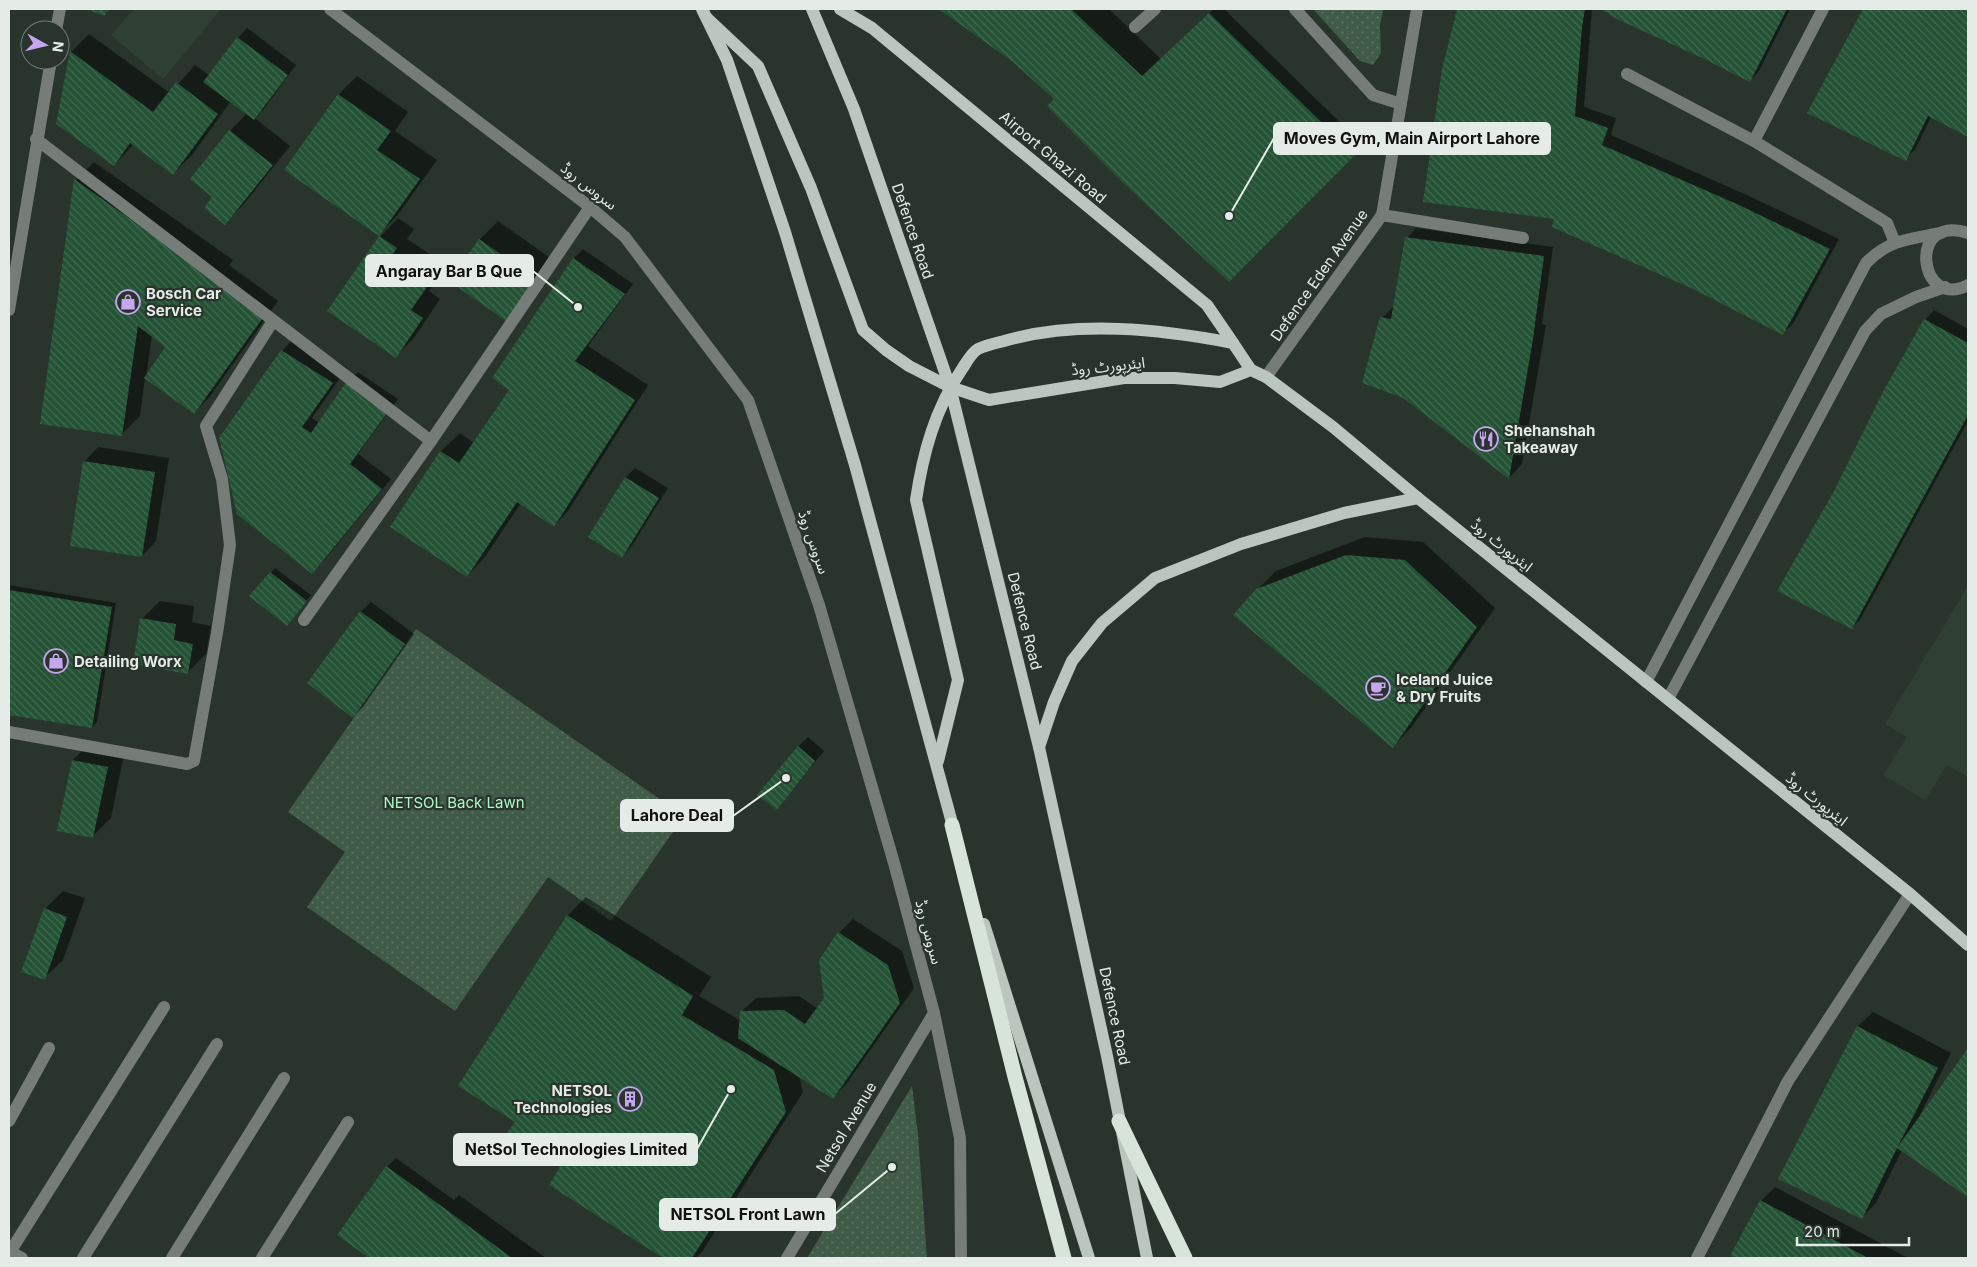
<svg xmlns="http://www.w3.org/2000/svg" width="1977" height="1267" viewBox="0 0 1977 1267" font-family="Inter,'Noto Sans Arabic',sans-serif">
  <defs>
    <pattern id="park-dots" width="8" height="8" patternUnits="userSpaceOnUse" patternTransform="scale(1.25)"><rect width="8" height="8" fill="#405b48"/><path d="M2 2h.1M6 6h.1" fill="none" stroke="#5b7362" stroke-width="1.8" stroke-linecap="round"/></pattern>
    <pattern id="building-back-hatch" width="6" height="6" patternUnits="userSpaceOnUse" patternTransform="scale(1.25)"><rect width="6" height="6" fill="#235235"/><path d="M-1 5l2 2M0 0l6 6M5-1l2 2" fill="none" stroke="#436b52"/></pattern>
  </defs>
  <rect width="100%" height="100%" fill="#29342c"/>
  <g fill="#2f3f34">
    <polygon points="134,9 221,9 163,79 111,35"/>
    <polygon points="1968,586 1968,777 1947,765 1925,800 1883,775 1907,737 1885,724"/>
  </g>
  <g fill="url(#park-dots)">
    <polygon points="1313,9 1383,9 1380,25 1381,53 1373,65 1360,61"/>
    <polygon points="416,629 684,816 611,921 548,877 455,1011 307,907 345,852 288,812"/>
    <polygon points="912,1086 918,1134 927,1258 807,1258"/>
  </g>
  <g fill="#0007" fill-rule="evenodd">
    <polygon points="942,9 1109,9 1161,59 1214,9 1224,9 1363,145 1296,212 1056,99 1014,61"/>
    <polygon points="1457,9 1592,9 1584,107 1616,118 1611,135 1749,196 1839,239 1793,324 1783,333 1556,218 1443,69"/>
    <polygon points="1604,9 1790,9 1759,71 1750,81 1618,18"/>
    <polygon points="1866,9 1968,9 1968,136 1931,117 1915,150 1905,159 1808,112"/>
    <polygon points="247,28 296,65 264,109 255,118 290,146 243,205 225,223 214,197 230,131 247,113 231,101 192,155 173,174 134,144 114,165 71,52 89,34 170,93 195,65 210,76 238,38"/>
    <polygon points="357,76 408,112 395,131 437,160 397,216 379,234 286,170 339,94"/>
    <path d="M 94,162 L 233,260 L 229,265 L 278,301 L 208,399 L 193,413 L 145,378 L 140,416 L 121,435 L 41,423 L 76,180 ZM 152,335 L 170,340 L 146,377 Z"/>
    <polygon points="398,218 414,229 407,239 446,265 429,291 440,299 414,338 396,356 329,310 380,237"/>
    <polygon points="498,221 553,260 524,301 451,281 480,239"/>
    <polygon points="1416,228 1553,247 1542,324 1546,325 1522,464 1509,478 1382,318 1395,305 1407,238"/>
    <polygon points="583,249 633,284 588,346 648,385 568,511 554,526 521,503 485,557 467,576 392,526 441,451 460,433 474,443 511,390 534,320 574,258"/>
    <polygon points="1934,310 1968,329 1968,421 1861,618 1852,628 1835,491 1925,320"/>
    <polygon points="296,336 347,368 312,418 319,423 348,382 358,372 398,399 358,454 391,479 326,558 311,573 282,351"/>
    <polygon points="98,447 169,458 156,541 142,556 84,462"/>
    <polygon points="635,468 668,488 631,547 622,557 589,536 626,477"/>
    <polygon points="1365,537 1423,542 1495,608 1411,728 1393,746 1257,590 1276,571"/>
    <polygon points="275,568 311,595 291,619 251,596"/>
    <polygon points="9,585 116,603 97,722 92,727 9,714"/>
    <polygon points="160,601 194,606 192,622 211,626 206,654 187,673 142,619"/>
    <polygon points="371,602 414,634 363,707 353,716 309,683 361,611"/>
    <polygon points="808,737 824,751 777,808 798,747"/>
    <polygon points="91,742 125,749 111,818 93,836 73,760"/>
    <polygon points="63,891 85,898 63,960 44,978 45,909"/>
    <polygon points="586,897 711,977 699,996 741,1021 741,1012 756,998 799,996 818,1009 825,998 839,933 853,919 902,951 914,988 847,1083 833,1098 799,1075 803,1092 702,1252 695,1258 665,1258 551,1185 562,1166 516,1122 460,1086 568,915"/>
    <polygon points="1873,1012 1951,1053 1920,1115 1922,1115 1968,1050 1968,1192 1966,1194 1902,1150 1876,1203 1861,1218 1780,1179 1858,1026"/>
    <polygon points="396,1158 454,1200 459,1195 546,1258 372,1258 338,1234 387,1167"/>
    <polygon points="1775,1187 1908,1258 1738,1258 1732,1255 1761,1201"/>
  </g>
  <g fill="url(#building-back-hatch)">
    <polygon points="86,9 109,9 104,16"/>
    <polygon points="941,9 1071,9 1142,76 1209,13 1355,155 1229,282 1115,175 1047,106 1054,99 1013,62 940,10"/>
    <polygon points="1457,9 1585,9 1582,27 1575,116 1608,128 1602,145 1739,205 1830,249 1783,335 1693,289 1552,227 1554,219 1423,202 1442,69"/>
    <polygon points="1601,9 1787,9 1750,82 1704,59 1617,19"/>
    <polygon points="1863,9 1968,9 1968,137 1928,116 1906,161 1807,113"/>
    <polygon points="237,37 288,75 254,120 203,82"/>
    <polygon points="70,51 153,112 176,82 218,114 173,175 130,143 114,166 56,124"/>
    <polygon points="338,94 391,131 377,150 420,179 379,236 284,170"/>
    <polygon points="229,130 273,165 225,225 204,208 212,197 190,179"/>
    <polygon points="74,179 265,315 194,414 144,378 165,347 138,326 122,436 40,424"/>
    <polygon points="379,236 397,248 390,258 429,284 411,310 423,318 396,358 327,311"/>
    <polygon points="1405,237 1544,256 1533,339 1509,479 1403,398 1362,383 1380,317 1391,319"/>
    <polygon points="479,239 536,279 506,321 449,281"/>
    <polygon points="573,258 625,294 575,361 635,400 554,527 517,502 467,577 390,527 440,451 459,463 509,390 492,378"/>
    <polygon points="1924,319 1968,343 1968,415 1852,629 1777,591 1834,491 1884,390"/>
    <polygon points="281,350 333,383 302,427 311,433 347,381 390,409 350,464 382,489 312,574 237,514 219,438"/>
    <polygon points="83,461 155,472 142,557 70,546"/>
    <polygon points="625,477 659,498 622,558 588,537"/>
    <polygon points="1346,555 1405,560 1477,627 1393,748 1233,615 1256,589"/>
    <polygon points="270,572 307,601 287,626 249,596"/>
    <polygon points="9,590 112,607 92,728 9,715"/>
    <polygon points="360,611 405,644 353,718 307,683"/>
    <polygon points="140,618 176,624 174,640 193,644 188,674 133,664"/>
    <polygon points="798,746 815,761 777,810 757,795"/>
    <polygon points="72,760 108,767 93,838 57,831"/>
    <polygon points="44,908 67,917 45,980 21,972"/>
    <polygon points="567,915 693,996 682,1015 774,1070 786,1112 692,1258 663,1258 549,1185 560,1167 507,1133 515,1122 458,1086"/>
    <polygon points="838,932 888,965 900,1003 833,1099 738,1038 740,1011 784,1010 805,1024 824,998 819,960"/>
    <polygon points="1857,1026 1938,1068 1897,1148 1968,1048 1968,1192 1966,1196 1897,1148 1862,1219 1778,1179"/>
    <polygon points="386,1166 444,1208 512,1258 369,1258 337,1235"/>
    <polygon points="1760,1200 1868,1258 1735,1258 1730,1256"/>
  </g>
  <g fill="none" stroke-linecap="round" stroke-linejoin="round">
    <g stroke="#767c78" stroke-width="12">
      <polyline points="330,9 590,207 625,237 748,400 819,605 894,863 934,1013 960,1138 961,1258"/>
      <polyline points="1295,9 1373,95 1401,104"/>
      <polyline points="1135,27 1155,9"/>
      <polyline points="56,30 60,9"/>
      <polyline points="1627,74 1754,141 1887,223 1895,243"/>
      <polyline points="36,139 431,441"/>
      <polyline points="1754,141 1823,9"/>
      <polyline points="1382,215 1523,238"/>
      <path d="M 1968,233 C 1906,213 1919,311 1968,285"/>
      <polyline points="9,310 51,60"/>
      <polyline points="1266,377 1382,215 1417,9"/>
      <polyline points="304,620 431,441 590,207"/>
      <path d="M 1646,682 L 1866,263 C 1889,239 1911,239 1941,233"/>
      <polyline points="1668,699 1865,331 1881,314 1916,297 1945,287"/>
      <polyline points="9,732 187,764 194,761 217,633 230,545 222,479 206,426 273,321"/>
      <polyline points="9,1121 49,1048"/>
      <polyline points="9,1251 22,1258"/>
      <polyline points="10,1252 164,1007"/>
      <polyline points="83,1258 217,1044"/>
      <polyline points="172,1258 284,1078"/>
      <polyline points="262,1258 348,1122"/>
      <polyline points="787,1258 934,1013"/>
      <polyline points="1697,1258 1788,1081 1910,894"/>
    </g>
    <g stroke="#bbc7be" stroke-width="12">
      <polyline points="702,9 727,60 785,232 855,465 955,834"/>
      <polyline points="812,9 854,109 950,387 1039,747 1107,1056 1147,1258"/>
      <polyline points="840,9 872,28 1207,305 1233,343"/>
      <polyline points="707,18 758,66 811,188 863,330 886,350 909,366 950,387 989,400 1124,378 1175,378 1220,382 1251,370 1266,377 1333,427 1418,498 1910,894 1968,945"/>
      <polyline points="1039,747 1054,702 1072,661 1102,623 1155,578 1241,544 1344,513 1418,498"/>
      <path d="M 938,761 L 958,680 L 916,500 C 923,453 935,409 962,369 C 966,363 972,352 978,349 C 986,345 996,343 1004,341 C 1077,320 1160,329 1233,343 L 1251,370"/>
      <polyline points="984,924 1089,1258"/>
    </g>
    <g stroke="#d7e4da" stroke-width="15">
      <polyline points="952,825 1015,1077 1064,1258"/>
      <polyline points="1119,1121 1185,1258"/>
    </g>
  </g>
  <defs>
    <g id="shop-ring" transform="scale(1.25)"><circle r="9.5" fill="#29342c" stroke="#c6a6f0" stroke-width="1.5"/><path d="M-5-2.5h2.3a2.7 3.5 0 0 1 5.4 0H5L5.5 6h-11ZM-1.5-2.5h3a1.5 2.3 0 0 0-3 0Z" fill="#c6a6f0"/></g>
    <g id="restaurant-ring" transform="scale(1.25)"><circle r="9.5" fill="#29342c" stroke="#c6a6f0" stroke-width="1.5"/><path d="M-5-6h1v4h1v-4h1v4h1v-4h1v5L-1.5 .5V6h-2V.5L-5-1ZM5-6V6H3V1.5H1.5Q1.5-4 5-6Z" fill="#c6a6f0"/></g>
    <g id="cafe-ring" transform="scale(1.25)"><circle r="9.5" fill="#29342c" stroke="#c6a6f0" stroke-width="1.5"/><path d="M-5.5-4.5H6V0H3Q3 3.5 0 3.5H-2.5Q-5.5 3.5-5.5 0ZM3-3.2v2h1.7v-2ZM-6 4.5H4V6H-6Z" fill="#c6a6f0"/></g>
    <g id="building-ring" transform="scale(1.25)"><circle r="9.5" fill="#29342c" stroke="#c6a6f0" stroke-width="1.5"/><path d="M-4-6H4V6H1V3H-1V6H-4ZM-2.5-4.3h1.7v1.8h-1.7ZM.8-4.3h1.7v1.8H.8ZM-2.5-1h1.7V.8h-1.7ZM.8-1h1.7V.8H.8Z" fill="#c6a6f0"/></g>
  </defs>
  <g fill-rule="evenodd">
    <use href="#shop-ring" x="128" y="302"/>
    <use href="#restaurant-ring" x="1486" y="439"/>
    <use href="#shop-ring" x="56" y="661"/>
    <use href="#cafe-ring" x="1378" y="688"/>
    <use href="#building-ring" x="630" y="1099"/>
  </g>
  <g text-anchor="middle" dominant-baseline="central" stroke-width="4.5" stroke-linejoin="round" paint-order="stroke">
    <g font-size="15" fill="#e5ebe6" stroke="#29342c">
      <text transform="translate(1053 157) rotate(40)">Airport Ghazi Road</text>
      <text transform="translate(589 186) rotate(38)">سروس روڈ</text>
      <text transform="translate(913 231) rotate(71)">Defence Road</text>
      <text transform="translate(1319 275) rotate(-55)">Defence Eden Avenue</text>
      <text transform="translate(1108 366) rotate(-6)">ایئرپورٹ روڈ</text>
      <text transform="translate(814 542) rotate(71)">سروس روڈ</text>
      <text transform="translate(1502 545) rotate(39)">ایئرپورٹ روڈ</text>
      <text transform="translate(1025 621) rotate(76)">Defence Road</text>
      <text transform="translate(1817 799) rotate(39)">ایئرپورٹ روڈ</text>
      <text transform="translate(929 932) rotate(75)">سروس روڈ</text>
      <text transform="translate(1115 1016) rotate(78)">Defence Road</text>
      <text transform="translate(846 1127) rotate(-59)">Netsol Avenue</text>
    </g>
    <g font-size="15" font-weight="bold" fill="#e5ebe6" stroke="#29342c" text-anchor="start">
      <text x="146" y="293">Bosch Car<tspan x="146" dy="17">Service</tspan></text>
      <text x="1504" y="430">Shehanshah<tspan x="1504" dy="17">Takeaway</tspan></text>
      <text x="74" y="661">Detailing Worx</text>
      <text x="1396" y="679">Iceland Juice<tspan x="1396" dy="17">&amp; Dry Fruits</tspan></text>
      <text x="612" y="1090" text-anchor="end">NETSOL<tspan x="612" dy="17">Technologies</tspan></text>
    </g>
    <g font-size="15" fill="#adf8c4" stroke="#29342c">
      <text x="454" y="802">NETSOL Back Lawn</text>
    </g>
  </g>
  <path fill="none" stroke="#e5ebe6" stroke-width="2" d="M1229 216L1274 138M578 307L533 271M786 778L733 816M731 1089L697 1149M892 1167L835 1214"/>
  <g fill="#e5ebe6" stroke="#29342c" stroke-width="2">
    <circle cx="1229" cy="216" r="5"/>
    <circle cx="578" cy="307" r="5"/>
    <circle cx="786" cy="778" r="5"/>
    <circle cx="731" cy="1089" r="5"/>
    <circle cx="892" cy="1167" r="5"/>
  </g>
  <g fill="#e5ebe6" stroke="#e5ebe6" stroke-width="2">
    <rect x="1274" y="123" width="276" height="31" rx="5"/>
    <rect x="366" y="255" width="167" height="31" rx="5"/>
    <rect x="621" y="800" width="112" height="31" rx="5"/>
    <rect x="454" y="1134" width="243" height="31" rx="5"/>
    <rect x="660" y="1199" width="175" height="31" rx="5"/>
  </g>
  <g font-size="16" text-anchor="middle" font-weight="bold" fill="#111">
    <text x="1412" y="144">Moves Gym, Main Airport Lahore</text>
    <text x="449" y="277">Angaray Bar B Que</text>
    <text x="677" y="821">Lahore Deal</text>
    <text x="576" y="1155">NetSol Technologies Limited</text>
    <text x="748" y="1220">NETSOL Front Lawn</text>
  </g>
  <rect width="1977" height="1267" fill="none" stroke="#e5ebe6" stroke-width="20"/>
  <g transform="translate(45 45) rotate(98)"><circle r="24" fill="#29342c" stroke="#747d76"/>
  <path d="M0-4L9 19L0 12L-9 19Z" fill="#c6a6f0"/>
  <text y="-8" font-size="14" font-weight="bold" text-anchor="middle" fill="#e5ebe6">N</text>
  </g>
  <path d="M1797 1237v8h112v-8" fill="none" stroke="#e5ebe6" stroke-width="2.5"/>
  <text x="1804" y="1237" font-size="15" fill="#e5ebe6" stroke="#29342c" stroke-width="4" paint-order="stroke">20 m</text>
</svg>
